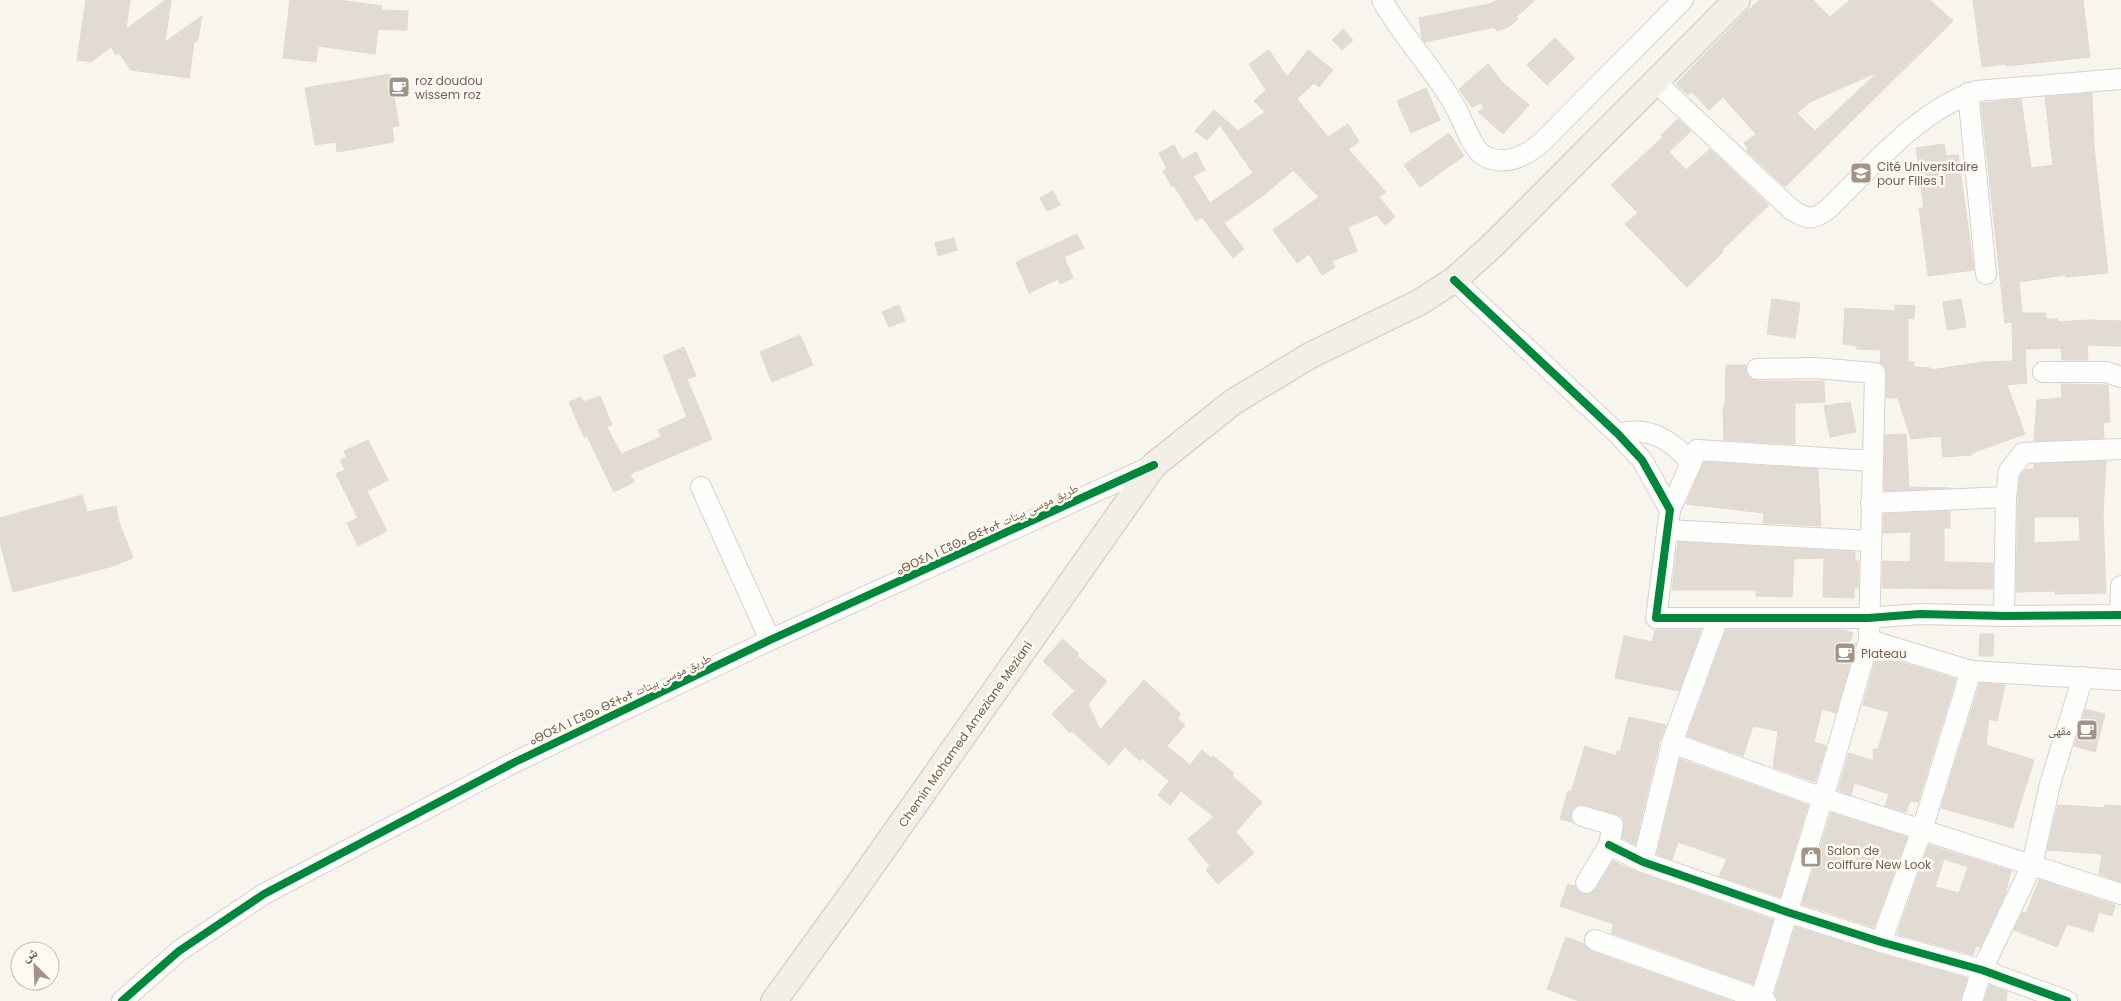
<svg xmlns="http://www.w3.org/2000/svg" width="2121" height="1001" viewBox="0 0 2121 1001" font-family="Poppins,'Noto Naskh Arabic','Noto Sans Tifinagh',sans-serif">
  <rect width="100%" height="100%" fill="#f8f5ee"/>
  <g fill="#e1dbd3" stroke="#e0dad1" fill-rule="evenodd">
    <polygon points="86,0 130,0 126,29 166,0 171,0 165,42 202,16 198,40 194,43 189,78 131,70 119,53 116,55 111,47 91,62 77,60"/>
    <polygon points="290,0 339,0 382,6 381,10 408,11 407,30 378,29 375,54 318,46 316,62 283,58"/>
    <polygon points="1498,0 1535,0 1516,17 1518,19 1508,27 1497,31 1495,27 1425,42 1422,39 1419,18 1489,4"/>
    <path d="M 1760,0 L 1813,0 L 1830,17 L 1850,0 L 1930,0 L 1953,21 L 1785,187 L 1746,150 L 1748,148 L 1744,143 L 1756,134 L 1723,97 L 1709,110 L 1693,93 L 1691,92 L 1688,95 L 1676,84 L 1747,11 ZM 1878,72 L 1815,131 L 1797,113 L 1810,102 Z"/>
    <polygon points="1973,0 2083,0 2090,57 2007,66 2006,64 1982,67"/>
    <polygon points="1343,29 1353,40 1342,50 1332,40"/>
    <polygon points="1555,38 1575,58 1547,85 1527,65"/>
    <polygon points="1269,50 1287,77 1308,50 1333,70 1319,87 1314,83 1297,99 1328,137 1348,124 1359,142 1348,149 1386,192 1379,197 1395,217 1385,225 1377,215 1348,227 1357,251 1332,261 1335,267 1322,275 1309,254 1297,263 1273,230 1319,197 1293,170 1265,194 1224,223 1244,249 1233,258 1202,217 1196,221 1174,186 1172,187 1163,171 1167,169 1159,153 1174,145 1182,160 1196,152 1205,170 1193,176 1210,203 1253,173 1220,125 1207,140 1195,131 1214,110 1238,131 1265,112 1254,101 1266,90 1249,64"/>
    <polygon points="1488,64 1503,83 1529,105 1503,134 1478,112 1484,108 1481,103 1472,107 1459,89"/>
    <polygon points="390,74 399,126 392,127 394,142 337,152 336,142 315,145 305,88"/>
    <polygon points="1426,88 1440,120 1411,133 1397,101"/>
    <polygon points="2092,93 2094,147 2108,273 2066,277 2065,275 2019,282 2022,313 2046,313 2046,319 2058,319 2058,322 2087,320 2121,321 2121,346 2087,345 2088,360 2062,360 2061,348 2025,349 2027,383 2007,385 2025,434 1972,453 1972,455 1943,457 1941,436 1911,439 1898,398 1886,398 1887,373 1885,367 1880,363 1881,350 1857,349 1857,346 1843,344 1845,308 1895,311 1895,305 1915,306 1914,319 1908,318 1908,362 1914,362 1914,367 1931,368 1931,370 1983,362 2013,361 2012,322 2005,323 1981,103 2021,99 2031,168 2053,165 2045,97"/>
    <polygon points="1678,119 1691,131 1669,152 1686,170 1710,149 1769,205 1722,250 1723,252 1687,287 1625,224 1638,213 1611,185 1663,137 1661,135"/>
    <polygon points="1449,133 1464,156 1420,187 1404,165"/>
    <polygon points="1944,144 1946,156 1958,155 1974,270 1928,276 1919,208 1924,208 1916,148"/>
    <polygon points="1053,191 1060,205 1047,211 1040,198"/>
    <polygon points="1077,234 1084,248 1064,257 1073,278 1060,284 1058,279 1029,293 1016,262"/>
    <polygon points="954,238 957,250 938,256 935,243"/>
    <polygon points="1772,299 1800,303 1795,338 1767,334"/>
    <polygon points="1961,299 1966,327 1947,330 1943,302"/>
    <polygon points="899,305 905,321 889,327 882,312"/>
    <polygon points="800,335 813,365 772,382 760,352"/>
    <polygon points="684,347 696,376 687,379 712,439 630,474 634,482 614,492 587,436 584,437 569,402 581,397 584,402 600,396 612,425 607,427 621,454 661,437 658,430 687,417 663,356"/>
    <polygon points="1726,365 1746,365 1747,376 1757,381 1824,381 1825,402 1795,403 1795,444 1724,440 1723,406 1725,406"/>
    <polygon points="2061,384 2108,385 2110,422 2103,423 2104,438 2034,441 2037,400 2062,398"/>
    <polygon points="1850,402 1856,432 1830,437 1824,406"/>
    <polygon points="1906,434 1909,487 1950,488 1884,491 1885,435"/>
    <polygon points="368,440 388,480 367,491 387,531 358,546 347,523 358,518 336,474 345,470 340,460 347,457 344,451"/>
    <path d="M 2106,461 L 2103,513 L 2106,593 L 2055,594 L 2055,591 L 2016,592 L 2018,498 L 2020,476 L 2026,469 L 2034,469 L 2034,464 ZM 2034,517 L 2079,517 L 2080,541 L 2034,543 Z"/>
    <polygon points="1704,462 1818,469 1821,526 1763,523 1764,513 1686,504"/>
    <polygon points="82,495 87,512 116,506 119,522 133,558 110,567 13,592 0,542 0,518"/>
    <polygon points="1950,511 1950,528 1944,528 1944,562 1993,563 1993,589 1882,588 1883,561 1910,562 1911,532 1883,533 1884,514"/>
    <polygon points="1678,542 1855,552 1855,561 1859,561 1858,588 1854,588 1854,598 1823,597 1824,558 1794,559 1792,597 1756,596 1756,590 1672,590"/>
    <polygon points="1655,630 1701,630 1679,691 1615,678 1624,636 1652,642"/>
    <polygon points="1726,630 1844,630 1853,633 1850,642 1856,644 1836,713 1822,709 1814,742 1826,746 1815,782 1773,767 1778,731 1753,726 1743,756 1687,736"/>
    <polygon points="1980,634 1994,634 1993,656 1979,656"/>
    <polygon points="1063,639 1079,654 1077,656 1107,681 1088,704 1100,730 1144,680 1181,714 1177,718 1185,725 1167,746 1190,765 1202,750 1211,758 1213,756 1234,773 1232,776 1262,802 1236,832 1254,853 1218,884 1206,870 1210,866 1188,839 1214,817 1181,791 1170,805 1158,795 1169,781 1142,758 1140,761 1125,747 1109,765 1072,731 1070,733 1052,714 1075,691 1043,661"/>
    <polygon points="1877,655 1956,679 1918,802 1910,801 1906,812 1885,806 1889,794 1854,783 1851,795 1838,790 1849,753 1874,761 1873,749 1878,749 1889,712 1863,705"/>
    <polygon points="1980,683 2005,685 1997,721 1989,719 1986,745 2034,760 2013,828 1941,808"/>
    <polygon points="2085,709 2105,714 2095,752 2074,746"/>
    <polygon points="1629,717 1666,725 1660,740 1635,845 1622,838 1624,822 1622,817 1616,814 1580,804 1574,807 1571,812 1572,822 1560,819 1568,791 1571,792 1585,746 1616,756 1617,751 1620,752"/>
    <polygon points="1680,759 1808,805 1780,897 1719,876 1727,859 1678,842 1672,860 1657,854"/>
    <polygon points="2058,805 2105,808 2105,805 2121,806 2121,882 2099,874 2102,854 2047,850"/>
    <polygon points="1831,813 1907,837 1874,927 1802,904"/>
    <path d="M 1929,845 L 2011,871 L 2005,895 L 1980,947 L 1976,946 L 1973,955 L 1897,934 ZM 1944,859 L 1968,867 L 1959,893 L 1935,887 Z"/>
    <polygon points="1613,861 1639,873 1773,920 1753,984 1611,933 1614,924 1560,906 1568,884 1575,886 1580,893 1591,894 1596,889"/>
    <polygon points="2039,880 2115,905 2112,916 2099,912 2093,932 2067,924 2057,947 2014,930 2023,912 2026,913"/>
    <polygon points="1795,927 1878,953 1967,978 1960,1001 1778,1001 1775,993"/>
    <polygon points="1566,937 1584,944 1591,951 1731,1001 1579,1001 1547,989"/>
    <polygon points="1990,985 2007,992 2006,1001 1984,1001"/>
  </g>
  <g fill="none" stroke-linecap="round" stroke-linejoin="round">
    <g stroke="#d7d2cc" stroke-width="22">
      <g id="minor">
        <path d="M 1382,0 C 1404,39 1436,71 1457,110 C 1463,122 1473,150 1484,156 C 1506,167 1526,156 1542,142 L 1683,0"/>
        <path d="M 1656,82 L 1792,210 C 1808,219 1811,221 1827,210 C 1871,168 1918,110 1977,91 L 2121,79"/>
        <polyline points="1968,93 1986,274"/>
        <polyline points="1454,280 1618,434 1642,460 1670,510 1656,618 1868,618 1920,614 2004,616 2121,615"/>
        <polyline points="1757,369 1815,368 1875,373 1869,640 1828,781 1760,1001"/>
        <polyline points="2043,372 2106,372 2121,377"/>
        <path d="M 1618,434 C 1649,425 1672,440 1691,463"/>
        <polyline points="701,487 770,640"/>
        <polyline points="1871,503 2006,497"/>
        <polyline points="1670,510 1697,450 1872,461"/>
        <polyline points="1667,530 1870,541"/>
        <polyline points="2120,614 2121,586"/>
        <polyline points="2004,616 2006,497 2009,471 2023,453 2121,449"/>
        <polyline points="1869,640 1971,671 2121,680"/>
        <polyline points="1672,743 1823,798 2121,894"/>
        <polyline points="1582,816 1613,825 1609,845 1586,883"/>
        <polyline points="1609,845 1643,862 1787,912 1881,942 1982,970 2067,1001"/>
        <polyline points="1643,862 1672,743 1718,618"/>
        <polyline points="1595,940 1766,1001"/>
        <polyline points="1881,942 1922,830 1971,671"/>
        <polyline points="122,1001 179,951 264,894 515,762 770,640 1154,465"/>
        <polyline points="1972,1001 1982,970 2032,865 2050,784 2083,677"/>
      </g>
    </g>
    <g stroke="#d9d2cb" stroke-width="28">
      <polyline id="major" points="774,1001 851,895 1154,465 1233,402 1311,355 1420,302 1454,280 1492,246 1737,0"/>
    </g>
    <use href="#minor" stroke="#fefefc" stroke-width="20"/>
    <use href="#major" stroke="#f2efe7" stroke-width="25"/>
    <g stroke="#fefaf1" stroke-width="11">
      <g id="cycleway">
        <polyline points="1454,280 1618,434 1642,460 1670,510 1656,618 1868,618 1920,614 2004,616 2121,615"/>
        <polyline points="1609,845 1643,862 1787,912 1881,942 1982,970 2067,1001"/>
        <polyline points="122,1001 179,951 264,894 515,762 770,640 1154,465"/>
      </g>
    </g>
    <use href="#cycleway" stroke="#00873e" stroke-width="8"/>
  </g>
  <defs>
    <g id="cafe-square" transform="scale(1.125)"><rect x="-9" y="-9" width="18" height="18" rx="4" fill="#a29587" stroke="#fefaf1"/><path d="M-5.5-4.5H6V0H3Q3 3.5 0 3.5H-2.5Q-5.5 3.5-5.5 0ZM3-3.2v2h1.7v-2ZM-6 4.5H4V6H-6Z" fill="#fff"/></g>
    <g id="university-square" transform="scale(1.125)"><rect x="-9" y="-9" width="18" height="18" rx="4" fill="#a29587" stroke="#fefaf1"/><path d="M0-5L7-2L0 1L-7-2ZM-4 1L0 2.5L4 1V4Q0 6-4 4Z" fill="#fff"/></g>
    <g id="shop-square" transform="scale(1.125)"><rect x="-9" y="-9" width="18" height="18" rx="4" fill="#a29587" stroke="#fefaf1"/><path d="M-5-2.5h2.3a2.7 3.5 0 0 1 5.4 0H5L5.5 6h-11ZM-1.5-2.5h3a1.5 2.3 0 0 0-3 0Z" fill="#fff"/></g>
  </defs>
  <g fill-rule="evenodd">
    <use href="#cafe-square" x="399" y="87"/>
    <use href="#university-square" x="1861" y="173"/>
    <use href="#cafe-square" x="1845" y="653"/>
    <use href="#cafe-square" x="2087" y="730"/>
    <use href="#shop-square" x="1811" y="857"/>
  </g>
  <g text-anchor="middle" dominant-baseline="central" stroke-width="5" stroke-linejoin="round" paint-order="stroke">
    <g font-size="12" fill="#74614f" stroke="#fefaf1" text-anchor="start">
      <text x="415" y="80">roz doudou<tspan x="415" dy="14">wissem roz</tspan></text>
      <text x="1877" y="166">Cité Universitaire<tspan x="1877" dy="14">pour Filles 1</tspan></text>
      <text x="1861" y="653">Plateau</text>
      <text x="2071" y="730" text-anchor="end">مقهى</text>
      <text x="1827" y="850">Salon de<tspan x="1827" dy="14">coiffure New Look</tspan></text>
    </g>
    <g font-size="12" fill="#74614f" stroke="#fefaf1">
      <text transform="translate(987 529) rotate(-25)">ⴰⴱⵔⵉⴷ ⵏ ⵎⵓⵙⴰ ⴱⵉⵜⴰⵜ طريق موسى بيتات</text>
      <text transform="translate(620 699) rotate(-25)">ⴰⴱⵔⵉⴷ ⵏ ⵎⵓⵙⴰ ⴱⵉⵜⴰⵜ طريق موسى بيتات</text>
      <text transform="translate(965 734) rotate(-55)">Chemin Mohamed Ameziane Meziani</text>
    </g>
  </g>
  <g transform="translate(35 966) rotate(336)"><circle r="24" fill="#fefaf1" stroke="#c7bdb0"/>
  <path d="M0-4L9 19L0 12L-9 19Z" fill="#a29587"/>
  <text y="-8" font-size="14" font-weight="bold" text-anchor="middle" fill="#74614f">ش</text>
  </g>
</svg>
